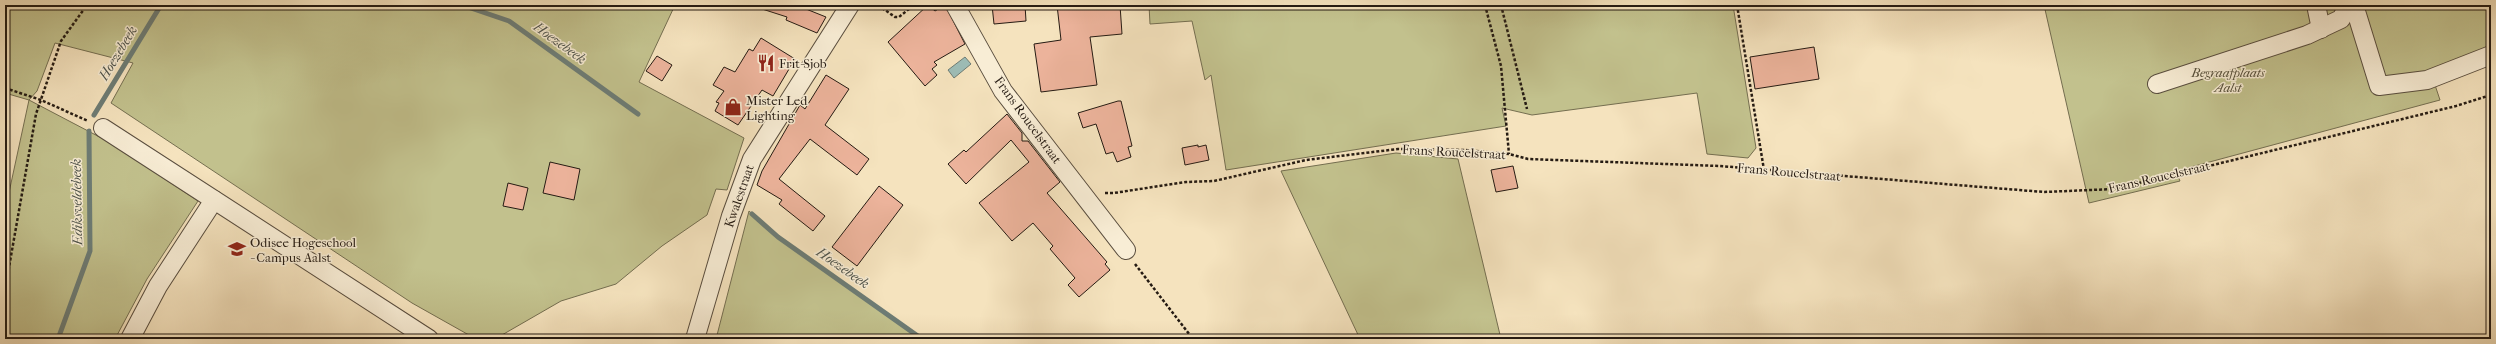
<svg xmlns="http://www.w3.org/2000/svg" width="2496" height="344" viewBox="0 0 2496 344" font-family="'IM FELL French Canon',serif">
  <rect width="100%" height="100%" fill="#f5e3be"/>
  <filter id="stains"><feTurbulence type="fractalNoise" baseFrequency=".005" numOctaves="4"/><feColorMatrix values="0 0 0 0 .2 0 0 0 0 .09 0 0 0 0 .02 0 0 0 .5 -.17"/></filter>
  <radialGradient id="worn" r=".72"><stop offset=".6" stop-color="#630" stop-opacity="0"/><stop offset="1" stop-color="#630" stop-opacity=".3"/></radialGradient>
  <g fill="#c2c18d" stroke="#746e50">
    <polygon points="5,5 675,5 639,82 744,138 727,190 716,189 707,215 662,246 616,284 561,301 495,339 476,339 412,303 111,103 133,63 55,43 37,91 29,100 111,143 198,201 147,279 115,339 5,339 5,211 29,100 5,93"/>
    <polygon points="1149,5 1733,5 1756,148 1748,158 1707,154 1697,93 1532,115 1502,108 1506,126 1226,170 1211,75 1205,80 1192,21 1150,24"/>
    <polygon points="2044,5 2491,5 2491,61 2434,82 2440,100 2176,171 2180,181 2089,203"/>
    <polygon points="1396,153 1458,159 1501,339 1360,339 1281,171"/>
    <polygon points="749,211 778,237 922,339 716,339"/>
  </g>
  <polygon fill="#9dbdb7" stroke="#6d7c75" points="965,57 971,64 954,78 948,70"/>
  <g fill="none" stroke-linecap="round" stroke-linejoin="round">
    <g stroke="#6d7c75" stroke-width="5">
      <polyline points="462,5 509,21 638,114"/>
      <polyline points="94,115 161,5"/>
      <polyline points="752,214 778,237 922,339"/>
      <polyline points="58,339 90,251 89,131"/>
    </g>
  </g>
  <g fill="#ecb39b" stroke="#251b13">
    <polygon points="759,5 808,5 806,9 826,17 817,33 786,20 787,17 759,8"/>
    <polygon points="928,5 935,11 945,5 965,44 934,62 937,65 932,69 937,75 925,86 888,42"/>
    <polygon points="992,5 1025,5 1026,21 994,24"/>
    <polygon points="1057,5 1120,5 1122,34 1090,37 1097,85 1041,92 1034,44 1061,40"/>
    <polygon points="761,38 795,59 773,96 762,90 738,125 715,111 719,103 716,102 724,91 713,85 724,67 735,72 749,49 753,51"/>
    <polygon points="1814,47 1819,79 1755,89 1750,57"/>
    <polygon points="657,56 672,65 662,81 646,71"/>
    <polygon points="826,75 849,89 825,125 869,159 857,175 810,139 779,179 825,216 813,231 779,204 782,200 757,185 762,171 800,105 805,109"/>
    <polygon points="1118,101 1121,101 1132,146 1128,147 1131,157 1117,162 1113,152 1106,154 1096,124 1083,128 1078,113"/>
    <polygon points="1007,114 1022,133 1022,141 1028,141 1060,182 1047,193 1107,262 1105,264 1110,270 1079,297 1068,285 1075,278 1050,249 1053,246 1033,223 1012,241 979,203 1029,162 1011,140 966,184 948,164 964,150 966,152"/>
    <polygon points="1198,145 1198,147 1206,145 1209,160 1185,165 1182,148"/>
    <polygon points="550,162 580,169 574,200 543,193"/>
    <polygon points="1513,166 1518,188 1496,192 1491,170"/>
    <polygon points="508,183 528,188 523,210 503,206"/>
    <polygon points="879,186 903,205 857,266 832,247"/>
  </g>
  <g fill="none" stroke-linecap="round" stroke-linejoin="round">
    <g stroke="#594d3e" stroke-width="20">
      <g id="minor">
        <polyline points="955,5 1003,91 1126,250"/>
        <polyline points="2316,5 2321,29"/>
        <polyline points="2354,5 2379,86 2427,80 2491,55"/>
        <polyline points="2157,84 2307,35 2341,19 2349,5"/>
        <polyline points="103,128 429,339"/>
        <polyline points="130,339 158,286 214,200"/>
        <polyline points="695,339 731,216 752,159 850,5"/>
      </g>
    </g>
    <g stroke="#251b13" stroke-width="2.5" stroke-dasharray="3 2" stroke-linecap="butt">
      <polyline points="878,5 895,17 899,17 914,5"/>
      <polyline points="1485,5 1501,66 1509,154"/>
      <polyline points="1501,5 1527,109"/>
      <polyline points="1737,5 1764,170"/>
      <polyline points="5,88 41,100 88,121"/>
      <polyline points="1105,193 1114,193 1186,182 1214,181 1306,160 1398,149 1465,150 1509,154 1528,159 1720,166 2044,192 2114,189 2456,106 2491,95"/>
      <polyline points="1135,264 1193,339"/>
      <polyline points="5,290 36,114 61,41 87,5"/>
    </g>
    <use href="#minor" stroke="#f8edd5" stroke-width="18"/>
  </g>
  <defs>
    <g id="restaurant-bare" transform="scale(1.38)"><path d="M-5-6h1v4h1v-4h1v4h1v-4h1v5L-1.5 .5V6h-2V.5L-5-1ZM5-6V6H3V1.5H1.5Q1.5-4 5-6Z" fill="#8f2418" stroke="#f8edd5" stroke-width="2.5" paint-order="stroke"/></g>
    <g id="shop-bare" transform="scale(1.38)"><path d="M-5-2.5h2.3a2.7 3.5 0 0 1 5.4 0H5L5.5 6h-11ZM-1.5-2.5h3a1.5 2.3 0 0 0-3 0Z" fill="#8f2418" stroke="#f8edd5" stroke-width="2.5" paint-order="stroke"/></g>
    <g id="university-bare" transform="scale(1.38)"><path d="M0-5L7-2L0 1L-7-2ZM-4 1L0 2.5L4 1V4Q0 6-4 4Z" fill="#8f2418" stroke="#f8edd5" stroke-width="2.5" paint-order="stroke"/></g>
  </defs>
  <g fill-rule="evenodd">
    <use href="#restaurant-bare" x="766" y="63"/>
    <use href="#shop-bare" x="733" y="107"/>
    <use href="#university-bare" x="237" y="249"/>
  </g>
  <g text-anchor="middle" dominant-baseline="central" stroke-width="3" stroke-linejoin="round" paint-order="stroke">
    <g font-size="13" fill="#251b13" stroke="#f8edd5" text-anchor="start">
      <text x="779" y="63">Frit-Sjob</text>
      <text x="746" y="100">Mister Led<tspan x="746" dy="15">Lighting</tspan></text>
      <text x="250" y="242">Odisee Hogeschool<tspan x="250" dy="15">- Campus Aalst</tspan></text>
    </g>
    <g font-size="13" font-style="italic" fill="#544d38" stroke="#f8edd5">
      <text x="2228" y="72">Begraafplaats<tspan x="2228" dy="15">Aalst</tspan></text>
    </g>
    <g font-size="13" fill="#251b13" stroke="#f8edd5">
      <text transform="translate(1028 120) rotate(54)">Frans Roucelstraat</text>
      <text transform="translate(1454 152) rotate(3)">Frans Roucelstraat</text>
      <text transform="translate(1789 172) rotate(5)">Frans Roucelstraat</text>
      <text transform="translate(2159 177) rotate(-13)">Frans Roucelstraat</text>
      <text transform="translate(739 196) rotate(-71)">Kwalestraat</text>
    </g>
    <g font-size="14" font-style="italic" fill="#4f544c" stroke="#f8edd5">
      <text transform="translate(560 43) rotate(36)">Hoezebeek</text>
      <text transform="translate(118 53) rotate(-59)">Hoezebeek</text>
      <text transform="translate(77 202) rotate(-91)">Ediksveldebeek</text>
      <text transform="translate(843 268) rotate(35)">Hoezebeek</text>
    </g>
  </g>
  <rect width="2496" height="344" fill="none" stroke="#f5e3be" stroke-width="20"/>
  <rect x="6" y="6" width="2484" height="332" fill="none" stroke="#251b13" stroke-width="2"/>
  <rect x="10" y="10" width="2476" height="324" fill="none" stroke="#251b13"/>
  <rect width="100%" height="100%" filter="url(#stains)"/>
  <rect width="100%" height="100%" fill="url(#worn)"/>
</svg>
